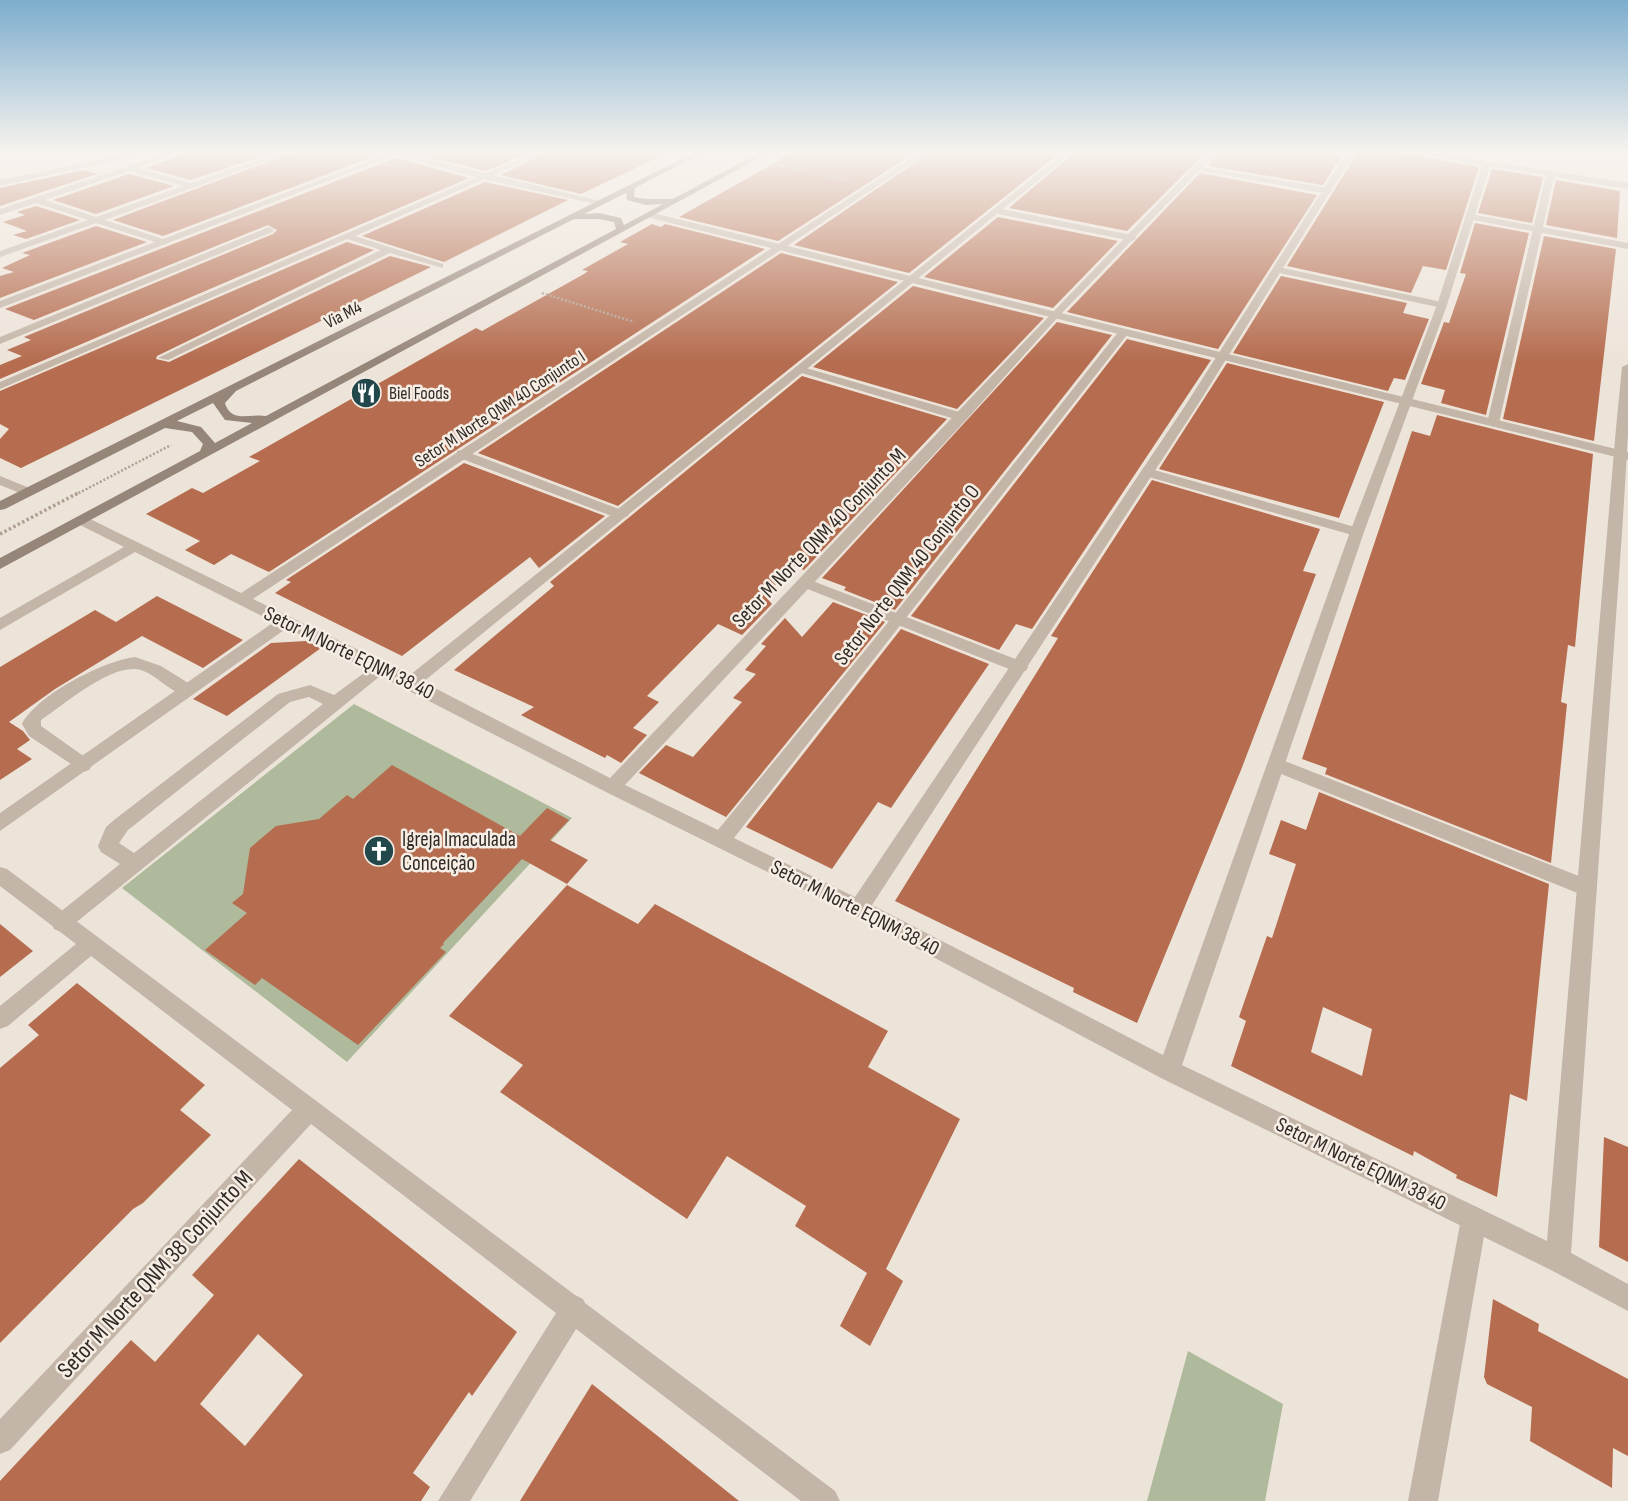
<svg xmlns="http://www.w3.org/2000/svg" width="1628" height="1501" viewBox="0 0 1628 1501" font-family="'Sofia Sans Condensed',sans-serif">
  <rect width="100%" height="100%" fill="#ede4d9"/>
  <g fill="#aeba9b">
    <polygon points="354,704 572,818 347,1062 122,888"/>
    <polygon points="1188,1351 1283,1404 1265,1501 1147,1501"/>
  </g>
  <g fill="#b56c4f" fill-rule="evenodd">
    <polygon points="190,152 274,152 191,180 146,168"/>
    <polygon points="294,152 383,153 163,236 113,220"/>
    <polygon points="407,152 530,152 486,171"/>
    <polygon points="548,152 669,152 581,194 501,175"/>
    <polygon points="794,152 916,152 778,241 679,217"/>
    <polygon points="931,152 1061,152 909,273 794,245"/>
    <polygon points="1075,152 1206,152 1127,231 1009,208"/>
    <polygon points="1219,152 1344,152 1323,185 1208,166"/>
    <polygon points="1358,152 1397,152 1479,167 1446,270 1423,266 1411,293 1287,266"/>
    <polygon points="396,158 469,178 0,379 0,365 22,356 7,350 31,340 24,337 273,234 277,230 268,225 34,320 5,309"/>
    <polygon points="1492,169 1543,177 1532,223 1478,213"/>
    <polygon points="84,170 97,174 0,206 0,188"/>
    <polygon points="1200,173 1317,195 1218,349 1067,312"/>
    <polygon points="129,174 174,186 96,214 53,200"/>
    <polygon points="1556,180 1620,191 1617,238 1546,225"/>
    <polygon points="485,182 568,200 444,262 362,236"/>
    <polygon points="36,206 80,220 26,239 13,235 27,231 3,222 25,215 17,212"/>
    <polygon points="998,217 1118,241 1053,308 924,277"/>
    <polygon points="1475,223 1529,233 1486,415 1441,403 1445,390 1421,384 1444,322 1449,323 1466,274 1460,273"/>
    <polygon points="652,224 661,227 665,224 765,249 269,572 231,554 214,565 185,550 200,541 146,514 192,488 203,493 260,461 249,457 476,328 482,331 584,274 588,271 582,270 628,244 620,242"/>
    <polygon points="96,226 147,242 0,298 0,276 14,272 2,268 30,255 22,253"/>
    <polygon points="1544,236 1616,249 1594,441 1503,419"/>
    <polygon points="347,242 374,250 157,356 156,359 169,362 390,256 431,267 21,468 0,458 0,439 9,429 0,424 0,391"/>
    <polygon points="781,253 898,282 618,506 478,453"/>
    <polygon points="1281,276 1407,303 1403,313 1429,319 1405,380 1394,378 1388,391 1233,353"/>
    <polygon points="913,286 1044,318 957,409 813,367"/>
    <polygon points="1057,322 1112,335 895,610 844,590 846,587 822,578"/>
    <polygon points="1127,339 1211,360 1032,629 1016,624 999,650 911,616"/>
    <polygon points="1227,363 1384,402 1339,518 1159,469"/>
    <polygon points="802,376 947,419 804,570 793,566 765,596 772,604 742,635 718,624 647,696 659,702 633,728 647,735 621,763 607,755 605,758 521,715 534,707 454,670 554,586 550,582"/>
    <polygon points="1437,415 1593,454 1575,647 1568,645 1561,702 1567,704 1551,863 1325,774 1327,768 1302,759 1412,431 1430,436"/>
    <polygon points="464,463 605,516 539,568 530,557 402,656 275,593 291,582 286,580"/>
    <polygon points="1152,480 1320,529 1303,571 1316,574 1241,770 1137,1023 1073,992 1074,988 895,901 1058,638 1051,636"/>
    <polygon points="157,596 243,640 203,668 142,636 55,689 9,722 23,731 30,740 17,749 32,759 0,780 0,667 95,610 116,622"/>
    <polygon points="833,602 885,622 726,817 639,773 666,745 693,757 742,702 733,698 756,674 745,670 766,646 761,644 785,618 802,637"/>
    <polygon points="901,629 989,664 891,808 878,802 832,869 746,827"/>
    <polygon points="306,641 321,648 227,716 193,699 271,643"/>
    <polygon points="392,765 520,836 547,808 569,820 550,840 588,860 567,884 522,859 443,943 444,944 440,948 446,952 358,1045 262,978 255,985 205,950 247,913 232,903 243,894 250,848 276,826 319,819 347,795 353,799"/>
    <path d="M 1319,792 L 1549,884 L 1527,1101 L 1510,1094 L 1497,1197 L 1456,1178 L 1457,1175 L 1414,1151 L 1413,1156 L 1231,1066 L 1246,1021 L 1239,1017 L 1267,936 L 1272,938 L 1296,864 L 1269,854 L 1281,820 L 1306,830 ZM 1323,1007 L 1372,1029 L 1362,1076 L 1311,1052 Z"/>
    <polygon points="567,885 638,924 655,904 888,1031 868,1067 960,1119 886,1269 903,1281 870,1346 840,1326 867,1273 795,1226 806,1206 727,1156 687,1219 500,1092 523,1065 449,1016"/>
    <polygon points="0,924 33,951 0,977"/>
    <polygon points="77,983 205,1085 180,1110 211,1135 143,1203 133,1209 0,1343 0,1068 39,1035 28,1025"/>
    <polygon points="1604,1137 1628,1147 1628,1262 1599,1247"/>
    <path d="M 299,1159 L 517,1332 L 472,1396 L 469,1392 L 413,1473 L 430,1487 L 421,1501 L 0,1501 L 0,1481 L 131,1340 L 155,1362 L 214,1295 L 192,1275 ZM 258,1334 L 303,1375 L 245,1446 L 200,1404 Z"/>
    <polygon points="1493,1299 1539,1324 1538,1331 1628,1379 1628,1456 1613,1448 1612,1488 1530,1441 1532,1407 1487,1384 1484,1377"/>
    <polygon points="592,1384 664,1441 739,1501 520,1501"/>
  </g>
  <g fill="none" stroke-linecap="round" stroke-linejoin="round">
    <g stroke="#af9f91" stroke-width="2.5" stroke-dasharray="2 2" stroke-linecap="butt">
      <polyline points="777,165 850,181"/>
      <polyline points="542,293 634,322"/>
      <polyline points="75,495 171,445"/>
    </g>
    <polyline stroke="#af9f91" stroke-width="3.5" stroke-dasharray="2.5 2.5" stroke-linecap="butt" points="0,534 78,493"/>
    <g fill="#c3b5a7" fill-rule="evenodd">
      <path d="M 135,657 L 161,666 L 193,686 L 195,690 L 193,694 C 172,700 155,668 133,669 C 105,669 65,704 41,720 L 41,726 L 89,760 L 92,765 L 89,770 L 83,772 L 29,736 L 22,724 C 37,695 103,661 135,657 Z"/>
      <path d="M 379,662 L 387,668 L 385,672 L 342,707 L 68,929 L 61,932 L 54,929 L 51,923 L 54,917 L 120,864 L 101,852 L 98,846 L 106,827 L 114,820 L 278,694 L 310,685 L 334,695 ZM 309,697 L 323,704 L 134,853 L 119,843 L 128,830 L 290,702 Z"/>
      <polygon points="1474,1206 1483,1210 1487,1219 1438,1501 1408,1501 1461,1219 1465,1210"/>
    </g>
    <g fill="#c3b5a7" fill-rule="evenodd">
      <polygon points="1194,166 1328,188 1332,191 1328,194 1197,170"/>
      <polygon points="996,208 1132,235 1137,238 1132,241 993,213 992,211"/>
      <polygon points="1471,214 1628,243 1628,249 1468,219 1468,215"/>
      <polygon points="1278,267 1442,302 1447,305 1442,308 1275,272 1273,270"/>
      <polygon points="799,366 966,414 968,417 958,420 795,371 795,367"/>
      <polygon points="462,450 627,512 629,515 622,519 617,518 457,457 457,451"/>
      <polygon points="1147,468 1362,529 1364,532 1357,536 1352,535 1142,475 1142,469"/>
      <polygon points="805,578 1026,663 1028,667 1026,671 1014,671 800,586 798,583"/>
      <polygon points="1277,758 1594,882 1597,888 1594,894 1587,896 1580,894 1271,770 1268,765 1271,760"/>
    </g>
    <g fill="#c3b5a7" fill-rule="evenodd">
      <polygon points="140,152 154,152 0,186 0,180"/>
      <path d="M 171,152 L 182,152 L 137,168 L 191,183 L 281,152 L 291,152 L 105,220 L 163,239 L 393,152 L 403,152 L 0,308 L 0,301 L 155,242 L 96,223 L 0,257 L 0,251 L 88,220 L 36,203 L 0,215 L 0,209 ZM 129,171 L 183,186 L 96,217 L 45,200 Z"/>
      <polygon points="536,152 546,152 355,236 443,264 443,268 390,253 168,360 158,358 381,250 347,239 0,389 0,382"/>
      <path d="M 920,152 L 929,152 L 253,599 L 410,675 L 1065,152 L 1073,152 L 423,682 L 610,778 C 810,569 1006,357 1209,152 L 1217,152 L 1058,317 L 966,420 L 625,785 L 718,830 L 894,615 L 1119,331 L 1127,331 L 1127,335 L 734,838 L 855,897 L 1185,406 L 1347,152 L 1355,152 L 1197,406 L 872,905 L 1163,1055 L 1350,532 L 1437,305 L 1482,165 L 1414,152 L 1430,152 L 1628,183 L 1628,189 L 1554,177 L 1499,423 L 1493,427 L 1487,423 L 1546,175 L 1490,166 L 1447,305 L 1364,532 L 1182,1065 L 1547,1241 L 1616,428 L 1622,367 L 1628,364 L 1628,435 L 1623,518 L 1571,1253 L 1628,1284 L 1628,1311 L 1549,1269 L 1161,1078 L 852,914 L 606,792 L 287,628 L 0,831 L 0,813 L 274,622 L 135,552 L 0,630 L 0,618 L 124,547 L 76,523 L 76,517 L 86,517 L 241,593 Z"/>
      <polygon points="269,227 274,230 272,232 0,344 0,337"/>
      <polygon points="0,476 32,489 34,492 27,496 0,485"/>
      <polygon points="0,867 7,869 575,1295 583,1299 585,1303 835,1491 840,1501 801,1501 576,1329 470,1501 438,1501 556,1313 311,1124 10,1450 0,1454 0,1419 292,1110 91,956 8,1026 0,1029 0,1006 76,944 0,886"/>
    </g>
    <g fill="#c3b5a7" fill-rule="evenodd">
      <polygon points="385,152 397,152 604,202 600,205 484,179"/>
      <polygon points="649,212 1628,452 1628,460 646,217 645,215"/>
    </g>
    <path fill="#968579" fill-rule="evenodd" d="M 695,152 L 704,152 L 635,188 L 634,197 L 646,199 L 673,199 L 761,152 L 770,152 L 0,569 L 0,558 L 200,451 L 203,444 L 192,432 L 165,428 L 5,509 L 0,510 L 0,501 ZM 626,193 L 627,200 L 646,205 L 663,204 L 624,225 L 621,218 L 599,213 L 584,214 ZM 574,219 L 599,219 L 614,222 L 616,229 L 266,416 C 251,413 231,424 225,403 L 236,391 ZM 213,403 L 225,420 L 252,423 L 215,443 L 201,427 L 177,421 Z"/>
  </g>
  <linearGradient id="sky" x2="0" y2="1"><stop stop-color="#7dadce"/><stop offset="0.42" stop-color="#f7f3ee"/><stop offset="1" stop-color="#f7f3ee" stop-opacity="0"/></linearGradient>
  <rect width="1628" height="362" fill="url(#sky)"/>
  <defs>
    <g id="restaurant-disc" transform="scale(1.575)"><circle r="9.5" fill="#22484c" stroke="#f6eee4"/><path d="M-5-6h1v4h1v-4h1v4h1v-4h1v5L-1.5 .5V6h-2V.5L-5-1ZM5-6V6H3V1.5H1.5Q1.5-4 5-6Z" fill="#fff"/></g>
    <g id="church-disc" transform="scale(1.575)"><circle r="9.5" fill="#22484c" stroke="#f6eee4"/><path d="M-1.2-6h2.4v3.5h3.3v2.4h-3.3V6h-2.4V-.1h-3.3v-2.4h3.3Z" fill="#fff"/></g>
  </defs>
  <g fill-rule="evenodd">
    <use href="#restaurant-disc" x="366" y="393"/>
    <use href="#church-disc" x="379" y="851"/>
  </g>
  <g text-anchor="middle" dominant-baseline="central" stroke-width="5" stroke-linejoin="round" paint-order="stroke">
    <g font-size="18" fill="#312a26" stroke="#f6eee4">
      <text transform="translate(343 315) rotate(-27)">Via M4</text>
      <text transform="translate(500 409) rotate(-33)">Setor M Norte QNM 40 Conjunto I</text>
    </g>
    <g font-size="18" fill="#312a26" stroke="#f6eee4" text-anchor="start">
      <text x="389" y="393">Biel Foods</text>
    </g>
    <g font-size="21" fill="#312a26" stroke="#f6eee4">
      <text transform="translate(819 538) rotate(-46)">Setor M Norte QNM 40 Conjunto M</text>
      <text transform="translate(907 575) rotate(-52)">Setor Norte QNM 40 Conjunto O</text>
      <text transform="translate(349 653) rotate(26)">Setor M Norte EQNM 38 40</text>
      <text transform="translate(855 908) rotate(27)">Setor M Norte EQNM 38 40</text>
      <text transform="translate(1361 1164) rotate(26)">Setor M Norte EQNM 38 40</text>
    </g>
    <g font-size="21" fill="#312a26" stroke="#f6eee4" text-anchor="start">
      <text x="402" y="839">Igreja Imaculada<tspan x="402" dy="24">Conceição</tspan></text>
    </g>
    <g font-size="24" fill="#312a26" stroke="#f6eee4">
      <text transform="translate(155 1274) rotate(-47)">Setor M Norte QNM 38 Conjunto M</text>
    </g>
  </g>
</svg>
